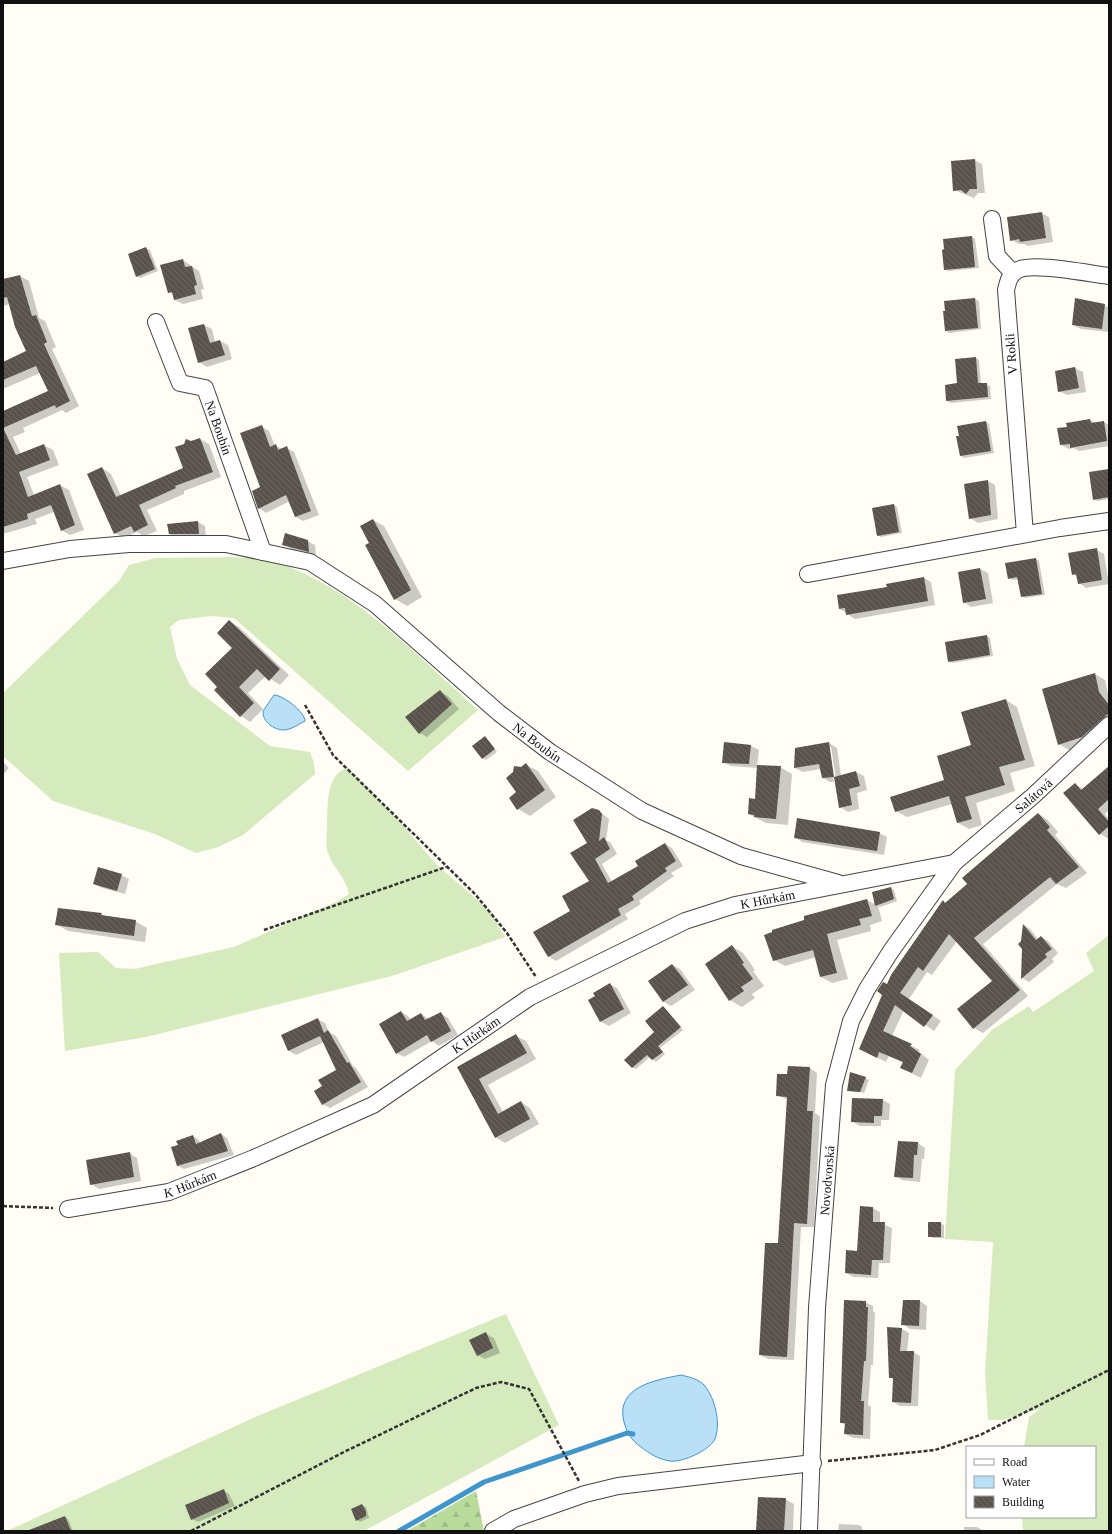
<svg xmlns="http://www.w3.org/2000/svg" width="1112" height="1534" viewBox="0 0 1112 1534" font-family="Georgia,serif">
  <defs>
    <pattern id="forest-firs" width="22" height="20" patternUnits="userSpaceOnUse"><rect width="22" height="20" fill="#b9dc9c"/><path d="M5 1l3.5 6h-7zM16 11l3.5 6h-7z" fill="#9ebc85"/></pattern>
    <pattern id="building-back-hatch" width="6" height="6" patternUnits="userSpaceOnUse"><rect width="6" height="6" fill="#5a524d"/><path d="M-1 5l2 2M0 0l6 6M5-1l2 2" fill="none" stroke="#6d6662"/></pattern>
  </defs>
  <rect width="100%" height="100%" fill="#fffdf5"/>
  <g fill="#d5ebbd">
    <path d="M 235,557 C 247,558 262,559 274,562 C 352,585 418,657 478,710 L 408,771 L 234,618 L 211,616 L 179,620 L 170,627 L 177,659 L 190,685 L 270,746 L 310,752 L 314,763 L 315,774 L 243,835 L 218,847 L 196,853 L 155,834 L 53,801 L 3,756 L 3,693 L 119,581 L 129,565 L 155,558 Z"/>
    <path d="M 348,768 L 399,821 L 437,865 L 490,911 L 505,937 L 392,976 L 146,1037 L 65,1051 L 59,953 L 98,952 L 116,968 L 135,969 L 147,966 L 234,947 L 338,901 L 349,894 C 347,879 333,868 328,853 C 325,845 327,834 327,826 C 328,808 325,773 348,768 Z"/>
    <polygon points="1109,935 1109,1531 1023,1531 1022,1517 1095,1517 1095,1447 1024,1447 1029,1417 1040,1409 1003,1420 988,1420 985,1373 993,1242 945,1239 955,1070 992,1030 1029,1006 1033,1012 1094,971 1086,953"/>
    <polygon points="506,1314 559,1425 364,1531 7,1531 253,1418"/>
  </g>
  <polygon fill="url(#forest-firs)" points="476,1491 484,1531 407,1531"/>
  <g fill="#b9e0f7" stroke="#3f96cf">
    <path d="M 274,695 C 283,695 305,712 305,721 C 292,728 284,735 270,725 C 265,721 263,717 263,711 Z"/>
    <path d="M 681,1375 C 689,1377 699,1379 705,1386 C 715,1399 721,1423 715,1439 C 710,1450 682,1463 670,1461 C 658,1459 650,1454 641,1447 C 631,1440 627,1433 624,1422 C 615,1387 655,1380 681,1375 Z"/>
  </g>
  <g fill="#0003">
    <polygon points="974,160 982,164 985,193 978,193 974,198 954,190"/>
    <polygon points="1041,213 1049,217 1053,242 1028,246 1024,244 1019,244 1011,240"/>
    <polygon points="972,237 975,239 979,268 948,271 945,269"/>
    <polygon points="146,248 150,250 158,271 140,278 137,276"/>
    <polygon points="183,260 199,271 204,289 201,290 203,299 183,304 175,300 174,295 169,292"/>
    <polygon points="20,276 29,281 39,318 45,321 56,347 52,349 79,406 66,413 62,410 23,428 25,432 13,437 21,454 44,445 53,450 59,465 27,477 34,495 60,485 69,490 84,530 70,535 61,530 54,512 35,519 37,524 3,534 3,412 49,392 40,373 3,389 3,363 27,352 10,304 3,306 3,280"/>
    <polygon points="975,299 979,301 981,329 949,333 946,331 945,302"/>
    <polygon points="1104,305 1109,308 1109,332 1081,329 1073,325"/>
    <polygon points="204,325 212,329 215,342 220,341 228,345 232,359 207,367 199,362"/>
    <polygon points="976,358 979,360 981,384 990,386 991,399 951,403 947,401"/>
    <polygon points="1075,368 1083,372 1086,392 1067,395 1059,391"/>
    <polygon points="1090,420 1096,423 1104,422 1109,425 1109,446 1079,451 1074,448 1069,449 1061,445 1068,427"/>
    <polygon points="986,422 989,424 994,453 964,458 961,456"/>
    <polygon points="261,426 269,431 275,446 283,449 287,448 294,452 319,515 303,521 296,517 290,501 266,513 259,508 262,488"/>
    <polygon points="200,439 209,444 221,477 184,491 184,494 147,510 157,531 144,536 137,532 124,538 115,533 102,468 111,474 121,496 184,468 191,442"/>
    <polygon points="1109,470 1109,499 1098,501 1094,499"/>
    <polygon points="988,481 995,485 998,519 978,523 970,518"/>
    <polygon points="894,505 897,507 902,533 881,537 878,535"/>
    <polygon points="373,520 384,526 422,597 407,606 395,599"/>
    <polygon points="198,522 205,526 206,538 177,538 170,534"/>
    <polygon points="307,541 315,545 316,555 291,549 283,544"/>
    <polygon points="1097,550 1104,554 1109,584 1086,588 1079,583 1078,577 1073,574"/>
    <polygon points="1036,559 1039,561 1045,595 1025,598 1022,596 1019,579 1012,580 1009,578"/>
    <polygon points="980,569 988,573 993,603 971,607 964,602 959,572"/>
    <polygon points="924,578 931,582 935,605 855,619 840,609 888,588"/>
    <polygon points="229,621 239,627 289,675 280,685 266,676 248,693 263,709 250,722 241,716 216,690 233,648"/>
    <polygon points="987,636 990,638 993,656 952,663 949,661"/>
    <polygon points="1095,674 1105,680 1109,698 1109,728 1093,743 1069,750 1059,744"/>
    <polygon points="440,692 448,696 459,709 427,737 420,733"/>
    <polygon points="1006,700 1017,707 1035,766 1010,773 1015,791 976,803 982,825 969,829 958,823 952,804 907,817 896,811 945,781"/>
    <polygon points="485,737 497,752 486,760 482,758"/>
    <polygon points="725,743 751,746 759,750 757,766 780,767 792,774 788,825 766,823 749,814 756,800 758,768 731,766 723,762"/>
    <polygon points="829,743 837,748 841,776 856,772 864,776 867,790 857,793 859,809 848,812 840,807 831,747 829,747 834,782 830,782 823,778 821,769 803,772 795,768"/>
    <polygon points="3,762 9,768 3,775"/>
    <polygon points="526,765 538,771 556,797 530,816 518,809 518,792 521,768"/>
    <polygon points="1109,767 1109,810 1105,814 1109,819 1109,837 1107,838 1100,834 1075,784 1083,789"/>
    <polygon points="599,811 609,819 606,840 611,843 617,854 602,864 612,882 639,866 665,844 672,848 683,866 671,873 674,876 639,901 641,904 625,914 628,919 556,961 548,956 572,911 590,882 589,843"/>
    <polygon points="1039,814 1048,820 1058,832 1055,835 1087,873 1066,888 1057,884 983,944 1028,996 983,1033 974,1028 993,981 957,941 932,975 927,972 909,999 941,1021 934,1031 904,1010 892,1036 920,1050 919,1052 929,1060 921,1078 901,1068 904,1063 889,1056 886,1062 860,1049 888,985 946,903 969,885"/>
    <polygon points="879,833 887,837 884,855 802,842 795,837"/>
    <polygon points="121,875 129,879 125,894 102,888 94,884"/>
    <polygon points="891,888 894,890 897,901 880,907 878,906 882,921 870,925 871,931 837,940 848,979 832,983 821,977 816,957 785,966 774,960 806,920 805,917 867,900 876,905"/>
    <polygon points="58,909 101,914 106,917 135,921 147,928 145,942 68,931 56,924"/>
    <polygon points="1024,925 1030,929 1038,939 1041,937 1048,941 1058,953 1052,959 1054,962 1029,982 1022,978"/>
    <polygon points="732,946 743,953 755,970 753,971 764,986 752,994 755,998 742,1007 730,1000"/>
    <polygon points="672,965 680,969 695,990 671,1006 664,1002 649,981"/>
    <polygon points="610,984 617,988 631,1013 609,1026 601,1022 589,1000 596,997"/>
    <polygon points="663,1007 683,1030 660,1048 665,1054 656,1062 650,1057 636,1069 632,1067 655,1032"/>
    <polygon points="401,1012 408,1016 411,1020 421,1014 429,1019 441,1014 448,1018 458,1035 439,1046 432,1041 404,1057 397,1053"/>
    <polygon points="317,1019 325,1023 329,1032 336,1036 353,1066 356,1068 368,1087 330,1108 322,1104 323,1087 337,1070 324,1042 296,1055 289,1051 282,1035"/>
    <polygon points="516,1036 526,1041 536,1059 488,1085 503,1112 521,1102 530,1108 539,1124 505,1143 495,1137 458,1068"/>
    <polygon points="810,1068 817,1073 815,1113 820,1116 814,1227 801,1227 794,1360 768,1359 760,1355 779,1244 788,1100 777,1095 788,1076"/>
    <polygon points="865,1078 869,1080 864,1093 848,1090"/>
    <polygon points="883,1100 890,1104 889,1120 881,1120 881,1126 860,1126 852,1121"/>
    <polygon points="221,1134 227,1138 234,1155 184,1169 178,1166 173,1148 179,1146 193,1136 199,1140 200,1143"/>
    <polygon points="918,1143 925,1148 924,1159 922,1159 920,1182 902,1180 895,1176"/>
    <polygon points="129,1153 137,1158 141,1181 99,1189 91,1184"/>
    <polygon points="873,1208 880,1212 880,1223 892,1228 890,1263 879,1263 878,1278 854,1277 846,1273 858,1252"/>
    <polygon points="941,1223 944,1225 944,1238 933,1238 929,1236"/>
    <polygon points="920,1301 927,1306 926,1330 910,1329 902,1324"/>
    <polygon points="865,1302 873,1306 873,1311 875,1313 873,1365 871,1365 868,1405 871,1407 870,1439 853,1438 845,1434 846,1425 841,1423"/>
    <polygon points="888,1328 902,1329 909,1333 907,1352 913,1352 920,1356 918,1406 900,1406 893,1402 894,1380 890,1377"/>
    <polygon points="486,1334 494,1338 500,1353 485,1359 477,1355"/>
    <polygon points="224,1491 229,1494 235,1506 198,1522 192,1519"/>
    <polygon points="785,1499 794,1504 793,1531 758,1531"/>
    <polygon points="362,1505 366,1507 369,1518 360,1522 357,1520"/>
    <polygon points="65,1517 68,1519 73,1531 33,1531"/>
    <polygon points="839,1524 859,1525 862,1527 862,1531 838,1531"/>
    <polygon points="964,1527 977,1527 984,1531 964,1531"/>
  </g>
  <g fill="none" stroke-linecap="round" stroke-linejoin="round">
    <polyline stroke="#3f96cf" stroke-width="5" points="399,1531 484,1482 627,1433 633,1434"/>
  </g>
  <g fill="url(#building-back-hatch)">
    <polygon points="975,159 977,189 970,189 966,194 961,190 953,191 951,161"/>
    <polygon points="1042,212 1046,238 1020,242 1019,239 1010,241 1007,217"/>
    <polygon points="972,236 975,267 944,270 942,250 944,249 943,239"/>
    <polygon points="146,247 155,269 136,277 128,254"/>
    <polygon points="183,259 185,267 192,266 197,285 194,286 196,294 174,300 172,292 168,293 160,265"/>
    <polygon points="20,275 32,316 36,315 47,342 44,344 70,401 56,408 55,405 3,428 16,455 44,444 50,460 19,472 28,497 60,484 75,525 61,531 51,505 27,514 28,519 3,527 3,411 48,391 36,366 3,380 3,362 26,351 15,327 7,297 3,298 3,279"/>
    <polygon points="975,298 978,328 945,331 943,311 945,311 944,301"/>
    <polygon points="1075,298 1105,304 1102,329 1072,325"/>
    <polygon points="204,324 210,343 220,340 225,355 198,363 188,328"/>
    <polygon points="976,357 978,383 987,383 988,397 946,401 945,385 957,383 955,359"/>
    <polygon points="1075,367 1079,388 1058,392 1055,371"/>
    <polygon points="1090,419 1091,423 1104,421 1107,441 1070,448 1070,444 1060,445 1057,428 1067,427 1066,423"/>
    <polygon points="986,421 991,451 960,456 956,436 959,436 957,426"/>
    <polygon points="262,425 270,447 276,444 278,450 287,446 311,511 295,517 286,495 258,509 252,491 260,487 240,433"/>
    <polygon points="200,438 213,472 175,486 176,488 139,505 148,525 134,532 131,526 114,534 87,474 102,467 116,497 183,468 175,447 184,444 186,439 191,441"/>
    <polygon points="1109,469 1109,497 1093,500 1089,472"/>
    <polygon points="988,480 991,515 969,519 964,484"/>
    <polygon points="894,504 899,532 877,536 872,508"/>
    <polygon points="373,519 411,590 394,600 365,545 369,543 360,526"/>
    <polygon points="198,521 199,534 169,534 167,524"/>
    <polygon points="285,533 308,540 309,552 282,545"/>
    <polygon points="1097,548 1102,580 1078,584 1076,574 1072,575 1068,553"/>
    <polygon points="1036,558 1042,594 1021,597 1017,577 1008,579 1005,563"/>
    <polygon points="980,568 986,599 963,603 958,572"/>
    <polygon points="924,577 928,601 846,615 845,608 839,609 837,595 887,587 886,584"/>
    <polygon points="229,620 280,669 269,681 257,669 239,687 254,703 240,717 214,690 217,687 205,674 232,648 217,633"/>
    <polygon points="987,635 990,655 948,662 945,642"/>
    <polygon points="1095,673 1099,692 1109,705 1109,713 1082,737 1058,745 1042,689"/>
    <polygon points="440,690 452,704 419,734 405,717"/>
    <polygon points="1006,699 1025,760 999,767 1005,785 965,797 972,819 957,823 949,796 895,812 890,797 944,780 937,756 971,745 961,712"/>
    <polygon points="485,736 495,749 482,759 472,746"/>
    <polygon points="724,742 751,745 749,764 722,763"/>
    <polygon points="829,742 834,777 822,778 819,764 794,768 795,748"/>
    <polygon points="526,763 545,790 517,810 509,798 516,792 506,778 513,772 514,766 521,767"/>
    <polygon points="757,765 781,766 776,819 754,817 754,815 748,814 749,798 755,799"/>
    <polygon points="1109,766 1109,799 1098,809 1109,822 1109,826 1099,835 1063,793 1075,783 1081,790"/>
    <polygon points="856,771 860,786 849,789 852,805 839,808 834,777"/>
    <polygon points="592,808 599,810 602,814 599,841 604,837 610,849 595,859 608,883 638,866 635,861 665,843 676,861 665,868 667,871 632,896 634,900 618,909 621,915 548,957 533,932 570,911 562,896 589,881 570,853 587,843 573,820"/>
    <polygon points="1038,813 1050,827 1047,830 1079,867 1056,884 1050,877 974,938 1020,990 973,1029 957,1009 992,981 949,934 923,971 918,967 900,993 933,1015 924,1027 895,1005 883,1031 912,1044 910,1046 921,1054 912,1073 900,1068 903,1062 879,1052 877,1058 859,1049 882,995 877,991 883,982 887,984 891,975 943,900 945,903 967,884 962,878"/>
    <polygon points="797,818 880,832 877,851 794,838"/>
    <polygon points="98,867 122,874 117,891 93,884"/>
    <polygon points="891,887 894,899 875,906 872,892"/>
    <polygon points="867,899 872,916 859,919 861,925 827,934 837,973 820,977 813,950 773,961 764,935 772,932 772,930 804,920 804,916"/>
    <polygon points="58,908 102,913 101,915 136,920 134,936 55,925"/>
    <polygon points="1023,924 1036,940 1041,936 1052,949 1045,954 1047,957 1021,979 1022,949 1018,944 1021,941"/>
    <polygon points="732,945 744,963 742,964 753,979 741,987 744,991 729,1001 705,964"/>
    <polygon points="672,964 688,985 663,1002 648,981"/>
    <polygon points="610,983 624,1009 600,1022 588,1000 595,996 593,993"/>
    <polygon points="663,1006 681,1027 658,1046 663,1052 652,1060 647,1055 632,1068 624,1060 654,1032 645,1021"/>
    <polygon points="401,1011 407,1021 421,1013 425,1020 441,1012 451,1031 431,1042 427,1035 396,1054 379,1024"/>
    <polygon points="318,1018 324,1033 328,1030 347,1063 349,1062 361,1082 322,1105 314,1091 322,1086 318,1080 336,1070 320,1036 288,1051 281,1035"/>
    <polygon points="516,1034 527,1053 479,1079 498,1114 521,1101 530,1119 495,1138 457,1067"/>
    <polygon points="788,1066 810,1067 807,1111 813,1111 807,1224 794,1223 787,1357 759,1355 765,1243 778,1243 787,1097 776,1096 777,1074 787,1074"/>
    <polygon points="850,1072 866,1077 860,1092 847,1091"/>
    <polygon points="852,1098 883,1099 882,1116 874,1116 874,1123 851,1122"/>
    <polygon points="221,1133 228,1151 177,1166 171,1147 178,1145 176,1141 193,1135 196,1144"/>
    <polygon points="898,1141 918,1142 917,1155 914,1155 913,1178 894,1177"/>
    <polygon points="130,1152 134,1177 90,1185 86,1160"/>
    <polygon points="860,1206 873,1207 873,1222 885,1222 883,1260 872,1260 871,1275 845,1273 846,1250 857,1251"/>
    <rect x="928" y="1222" width="13" height="15"/>
    <polygon points="844,1300 866,1301 866,1307 868,1307 866,1361 864,1361 861,1401 864,1401 863,1435 844,1434 845,1423 840,1423"/>
    <polygon points="903,1300 920,1300 919,1326 901,1325"/>
    <polygon points="887,1327 902,1328 900,1351 914,1351 911,1403 892,1402 893,1378 889,1378"/>
    <polygon points="486,1332 493,1348 477,1356 469,1340"/>
    <polygon points="224,1489 229,1503 191,1520 185,1505"/>
    <polygon points="758,1497 786,1498 784,1531 756,1531"/>
    <polygon points="362,1504 366,1511 366,1516 356,1521 351,1509"/>
    <polygon points="65,1516 71,1531 29,1531 29,1530"/>
  </g>
  <g fill="none" stroke-linecap="round" stroke-linejoin="round">
    <g stroke="#444" stroke-width="18">
      <g id="minor">
        <polyline points="992,219 997,256 1013,273"/>
        <path id="s1" d="M 156,322 L 180,383 L 205,388 L 263,552"/>
        <path d="M 1025,534 L 1006,290 C 1008,282 1009,276 1016,271 C 1030,261 1090,274 1109,276"/>
        <path id="s2" d="M 3,561 L 70,549 L 129,544 L 226,544 L 310,562 L 375,604 L 499,713 L 550,752 L 642,811 L 741,856 L 838,883"/>
        <polyline points="808,574 1060,528 1109,521"/>
        <path id="s3" d="M 68,1209 L 169,1192 L 254,1158 L 373,1105 L 530,997 L 685,921 L 735,905 L 954,863"/>
        <polyline points="493,1531 514,1519 585,1494 618,1486 813,1463"/>
        <path id="s4" d="M 809,1531 L 817,1308 L 834,1085 L 851,1021 L 867,989 L 891,951 L 954,863 L 1033,796 L 1109,725"/>
      </g>
    </g>
    <g stroke="#333" stroke-width="2.5" stroke-dasharray="4 2" stroke-linecap="butt">
      <polyline points="305,705 333,755 475,894 507,933 536,977"/>
      <polyline points="264,930 446,867"/>
      <polyline points="3,1206 53,1208"/>
      <polyline points="828,1461 935,1450 980,1435 1109,1370"/>
      <polyline points="191,1531 342,1453 476,1388 501,1382 529,1389 579,1481"/>
    </g>
    <use href="#minor" stroke="#fff" stroke-width="16"/>
  </g>
  <g text-anchor="middle" dominant-baseline="central" stroke-width="4" stroke-linejoin="round" paint-order="stroke">
    <g font-size="13" fill="#111" stroke="#fff">
      <text transform="translate(1011 354) rotate(-94)">V Rokli</text>
      <text stroke="none"><textPath href="#s1" startOffset="133">Na Boubín</textPath></text>
      <text stroke="none"><textPath href="#s2" startOffset="601">Na Boubín</textPath></text>
      <text stroke="none"><textPath href="#s4" startOffset="806">Salátová</textPath></text>
      <text stroke="none"><textPath href="#s3" startOffset="773">K Hůrkám</textPath></text>
      <text stroke="none"><textPath href="#s3" startOffset="449">K Hůrkám</textPath></text>
      <text stroke="none"><textPath href="#s4" startOffset="351">Novodvorská</textPath></text>
      <text stroke="none"><textPath href="#s3" startOffset="125">K Hůrkám</textPath></text>
    </g>
  </g>
  <rect width="1112" height="1534" fill="none" stroke="#111111" stroke-width="8"/>
  <rect x="966" y="1446" width="130" height="72" fill="#ffffff" stroke="#a0a0a0"/>
  <rect x="974" y="1459" width="20" height="6" fill="#ffffff" stroke="#a0a0a0"/>
  <text x="1002" y="1466" font-size="12" fill="#111111">Road</text>
  <rect x="974" y="1476" width="20" height="12" fill="#b9e0f7" stroke="#a0a0a0"/>
  <text x="1002" y="1486" font-size="12" fill="#111111">Water</text>
  <rect x="974" y="1496" width="20" height="12" fill="url(#building-back-hatch)" stroke="#a0a0a0"/>
  <text x="1002" y="1506" font-size="12" fill="#111111">Building</text>
</svg>
